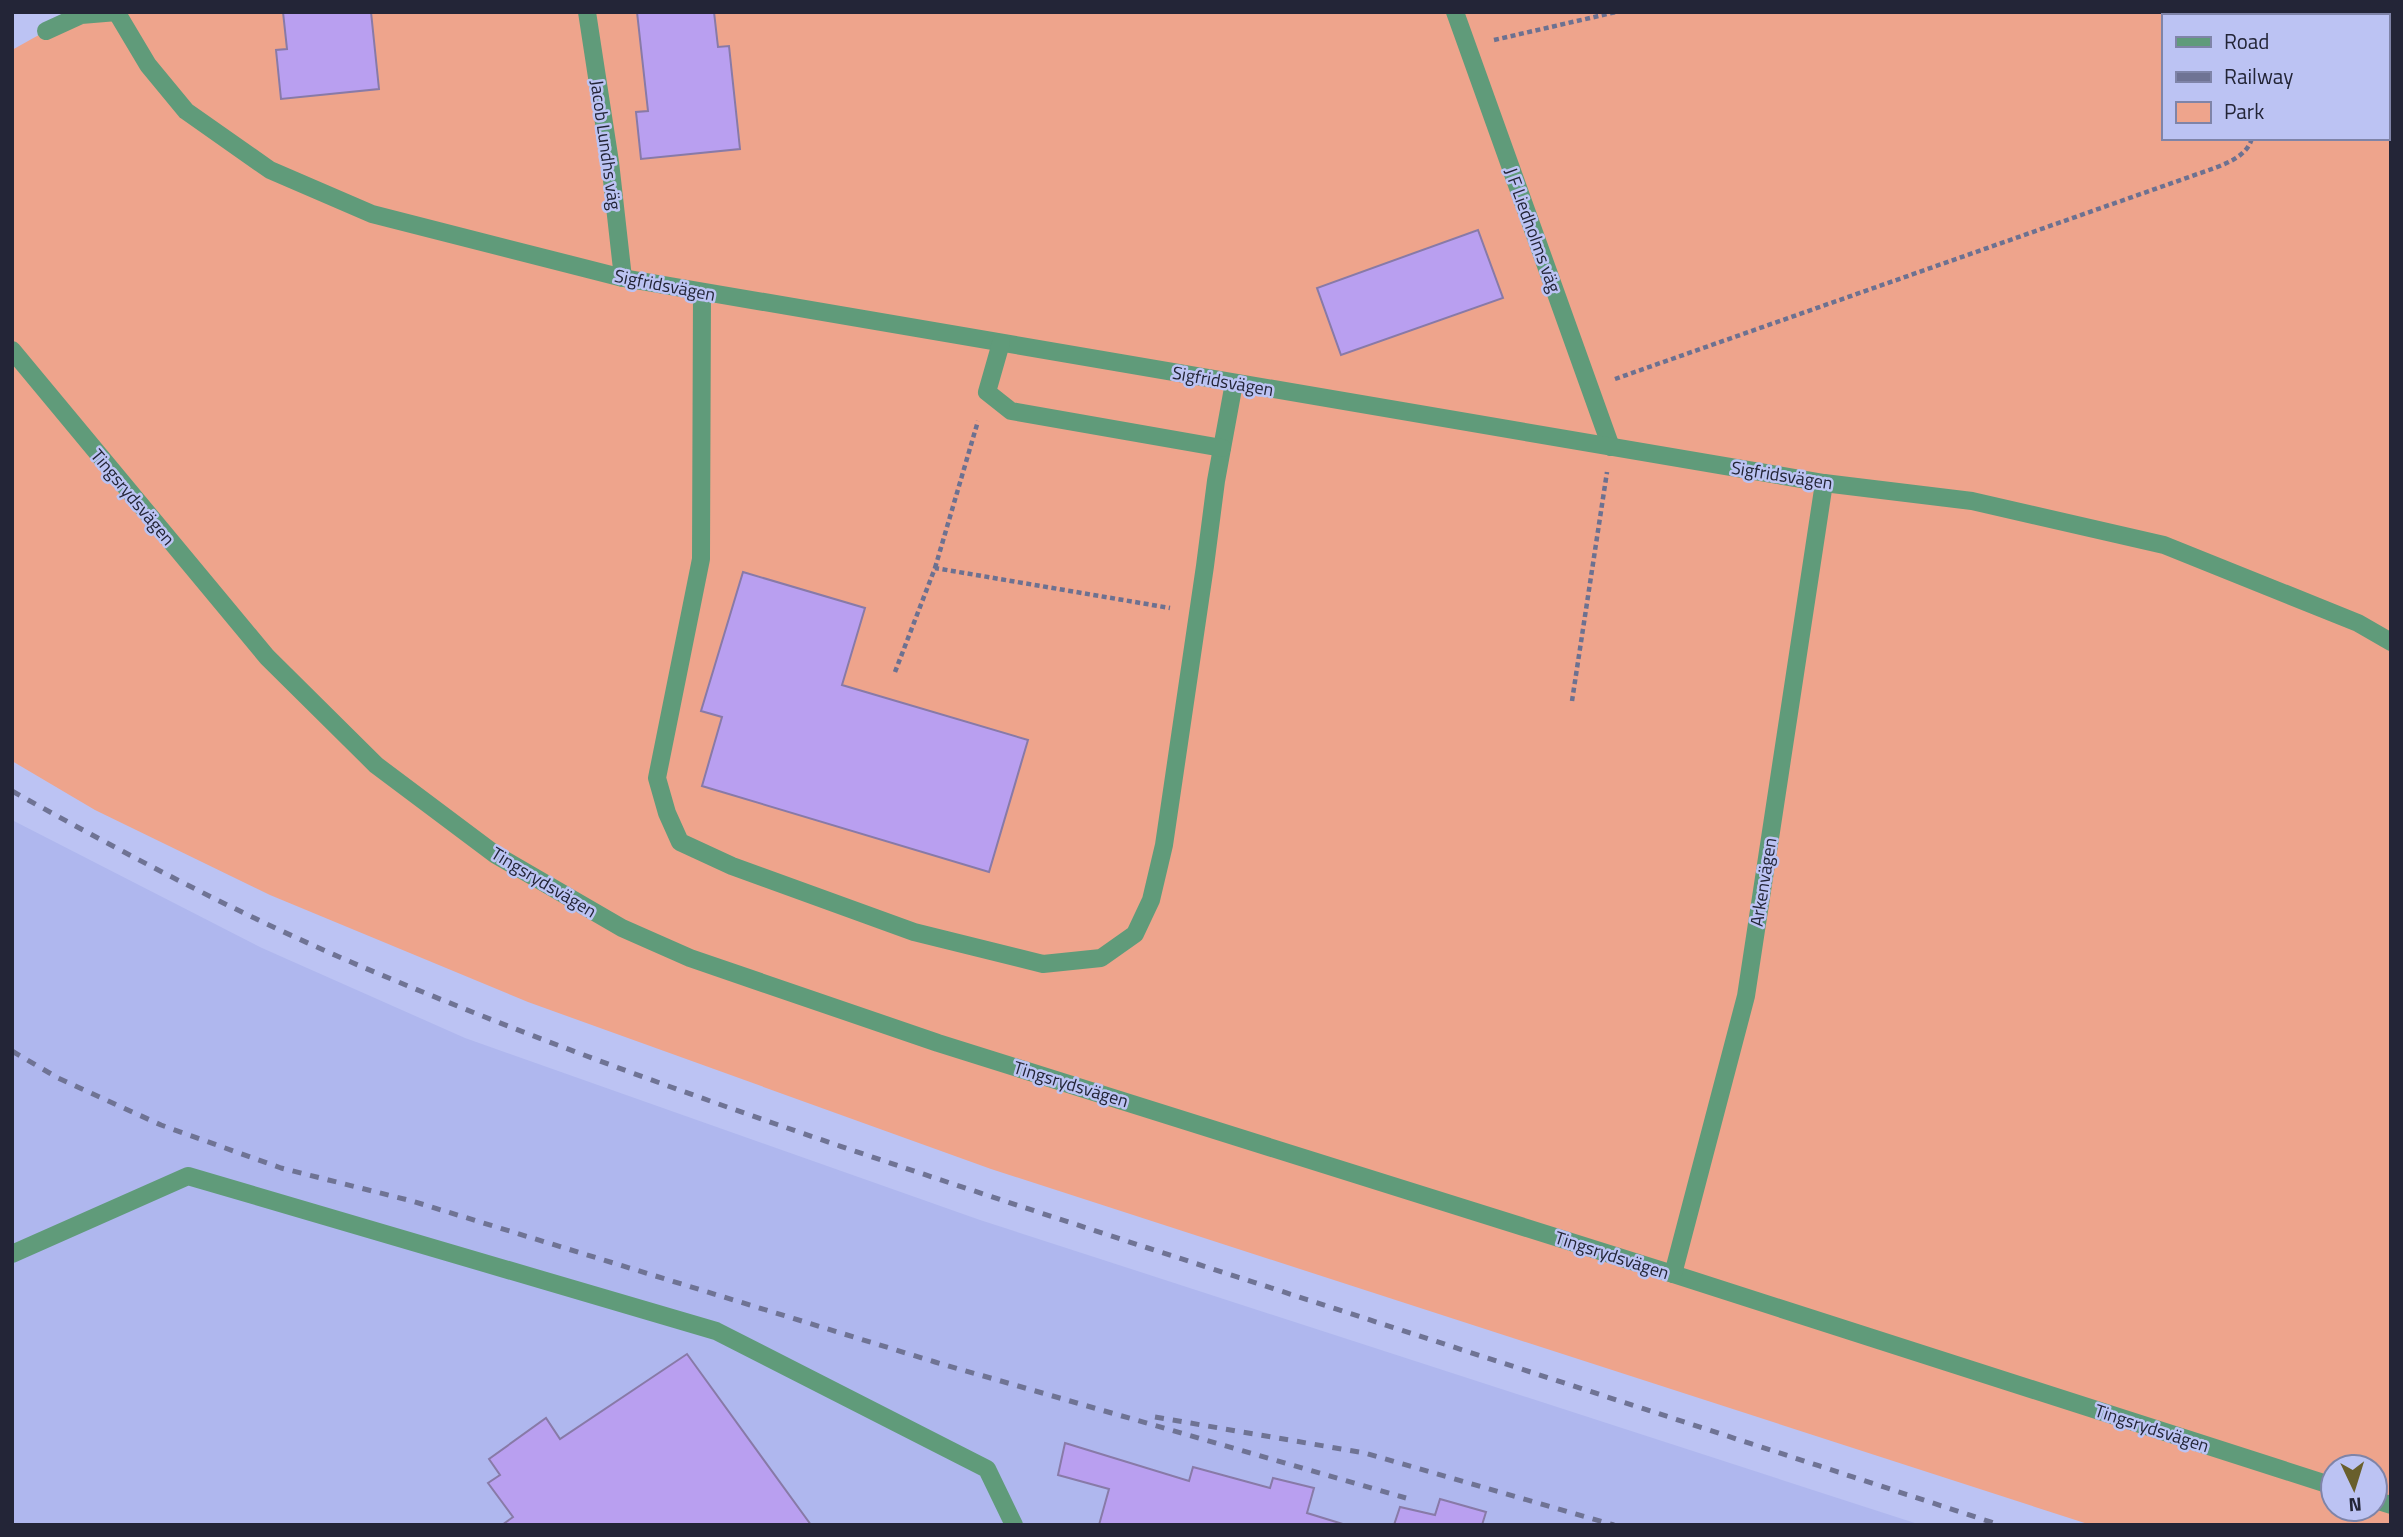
<svg xmlns="http://www.w3.org/2000/svg" width="2403" height="1537" viewBox="0 0 2403 1537" font-family="'Titillium Web',sans-serif">
  <rect width="100%" height="100%" fill="#bcc3f3"/>
  <polygon fill="#afb7ee" points="12,820 262,948 465,1038 980,1220 1921,1525 12,1525"/>
  <path fill="#eea48c" fill-rule="evenodd" d="M 117,12 L 2391,12 L 2391,1525 L 2091,1525 L 991,1169 L 528,1002 L 270,895 L 95,810 L 12,761 L 12,50 L 46,31 ZM 2163,16 L 2387,16 L 2387,138 L 2163,138 ZM 2333,1467 L 2375,1467 L 2375,1509 L 2333,1509 Z"/>
  <g fill="#b99ff0" stroke="#887aa7" stroke-width="2">
    <polygon points="283,12 371,12 379,89 281,99 276,50 287,49"/>
    <polygon points="637,12 714,12 718,47 729,46 740,149 641,159 636,112 648,111"/>
    <rect x="2387" y="20" width="4" height="63"/>
    <polygon points="1478,230 1503,298 1341,355 1317,288"/>
    <polygon points="743,572 865,608 842,685 1028,740 989,872 702,786 722,717 701,711"/>
    <polygon points="687,1354 811,1525 502,1525 513,1517 488,1483 500,1475 489,1459 546,1418 560,1439"/>
    <polygon points="1065,1443 1189,1481 1193,1467 1270,1488 1273,1478 1314,1488 1307,1513 1346,1525 1099,1525 1109,1489 1058,1475"/>
    <polygon points="1440,1499 1486,1512 1482,1525 1394,1525 1400,1507 1435,1515"/>
  </g>
  <g fill="none" stroke-linecap="round" stroke-linejoin="round">
    <g stroke="#6c7191" stroke-width="4.5" stroke-dasharray="5 3.5" stroke-linecap="butt">
      <polyline points="2289,16 2290,12"/>
      <polyline points="1494,40 1616,12"/>
      <path d="M 1615,379 L 2209,170 C 2225,164 2247,157 2252,138"/>
      <polyline points="935,568 978,421"/>
      <polyline points="895,672 935,568 1170,608"/>
      <polyline points="1572,701 1607,472"/>
    </g>
    <g stroke="#609b7a" stroke-width="18">
      <polyline points="587,12 610,162 623,278"/>
      <polyline points="1455,12 1611,447"/>
      <polyline points="117,13 148,65 186,111 270,170 372,214 623,278 1824,483 1972,501 2164,545 2358,623 2391,642"/>
      <polyline points="46,31 81,15 117,12"/>
      <polyline points="702,292 701,559 657,778 667,813 680,842 732,866 914,932 1043,964 1101,958 1135,934 1151,900 1164,845 1205,566 1216,481 1234,383"/>
      <polyline points="1001,343 987,392 1011,411 1222,448"/>
      <polyline points="12,350 267,657 376,765 496,855 622,928 690,958 938,1043 1673,1274 2333,1486"/>
      <polyline points="12,1254 188,1176 716,1331 987,1469 1014,1525"/>
      <polyline points="1673,1274 1746,996 1824,483"/>
      <polyline points="2375,1500 2391,1505"/>
    </g>
    <g stroke="#6f7394" stroke-width="5" stroke-dasharray="9 9" stroke-linecap="butt">
      <path d="M 12,791 C 127,855 244,917 365,968 C 620,1076 885,1162 1148,1248 C 1432,1340 1716,1432 2000,1525"/>
      <polyline points="12,1051 58,1078 161,1125 281,1168 412,1201 935,1362 1406,1498"/>
      <polyline points="1155,1417 1365,1453 1614,1525"/>
    </g>
  </g>
  <g text-anchor="middle" dominant-baseline="central" stroke-width="5" stroke-linejoin="round" paint-order="stroke">
    <g font-size="18" fill="#232537" stroke="#bcc3f3">
      <text transform="translate(606 145) rotate(82)">Jacob Lundhs väg</text>
      <text transform="translate(1533 230) rotate(70)">J F Liedholms väg</text>
      <text transform="translate(665 285) rotate(11)">Sigfridsvägen</text>
      <text transform="translate(1223 381) rotate(10)">Sigfridsvägen</text>
      <text transform="translate(1782 475) rotate(9)">Sigfridsvägen</text>
      <text transform="translate(133 497) rotate(50)">Tingsrydsvägen</text>
      <text transform="translate(544 882) rotate(31)">Tingsrydsvägen</text>
      <text transform="translate(1763 882) rotate(-81)">Arkenvägen</text>
      <text transform="translate(1071 1084) rotate(17)">Tingsrydsvägen</text>
      <text transform="translate(1612 1255) rotate(18)">Tingsrydsvägen</text>
      <text transform="translate(2152 1428) rotate(18)">Tingsrydsvägen</text>
    </g>
  </g>
  <rect width="2403" height="1537" fill="none" stroke="#232537" stroke-width="28"/>
  <rect x="2162" y="14" width="228" height="126" fill="#bcc3f3" stroke="#7f84a8" stroke-width="2"/>
  <rect x="2176" y="37" width="35" height="10" fill="#609b7a" stroke="#7f84a8" stroke-width="2"/>
  <text x="2224" y="49" font-size="21" fill="#232537">Road</text>
  <rect x="2176" y="72" width="35" height="10" fill="#6f7394" stroke="#7f84a8" stroke-width="2"/>
  <text x="2224" y="84" font-size="21" fill="#232537">Railway</text>
  <rect x="2176" y="102" width="35" height="21" fill="#eea48c" stroke="#7f84a8" stroke-width="2"/>
  <text x="2224" y="119" font-size="21" fill="#232537">Park</text>
  <g transform="translate(2354 1488) rotate(176)"><circle r="33" fill="#bcc3f3" stroke="#7f84a8" stroke-width="2"/>
  <path d="M0-5L12 26L0 18L-12 26Z" fill="#695f2c"/>
  <text y="-10" font-size="19" font-weight="bold" text-anchor="middle" fill="#232537">N</text>
  </g>
</svg>
